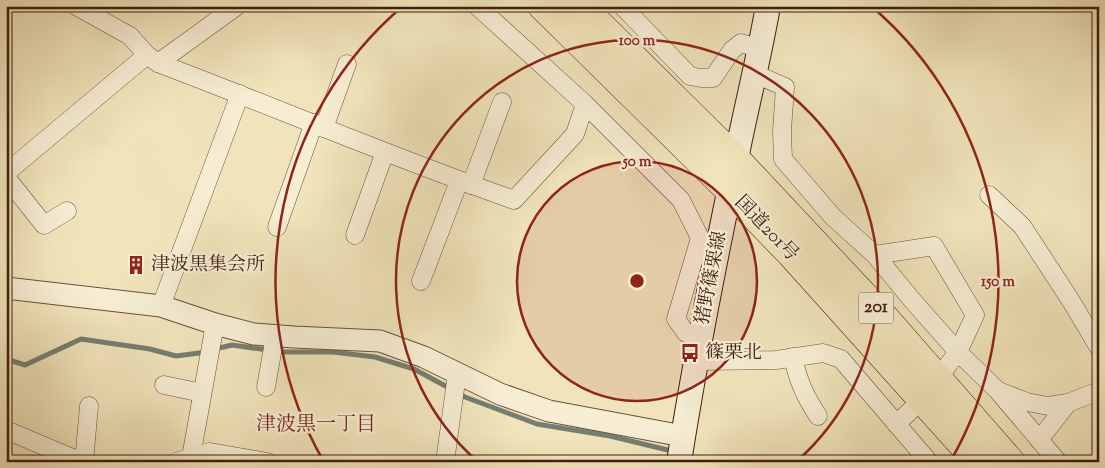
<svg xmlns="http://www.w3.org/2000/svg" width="1105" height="468" viewBox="0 0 1105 468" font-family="'Sorts Mill Goudy','Noto Serif JP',serif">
  <rect width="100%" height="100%" fill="#f1e4bb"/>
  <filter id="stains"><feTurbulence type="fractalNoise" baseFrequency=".004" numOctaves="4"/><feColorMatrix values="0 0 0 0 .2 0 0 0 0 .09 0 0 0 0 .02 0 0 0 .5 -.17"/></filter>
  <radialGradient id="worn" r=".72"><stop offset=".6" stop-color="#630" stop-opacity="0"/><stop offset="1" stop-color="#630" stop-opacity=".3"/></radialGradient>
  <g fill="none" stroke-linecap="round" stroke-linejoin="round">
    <g stroke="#767e71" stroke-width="5">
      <polyline points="215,349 232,345 282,352 333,352 375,357 414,369 451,389"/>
      <polyline points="6,359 25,365 81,339 150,349 176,356 207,352"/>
      <polyline points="458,393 465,397 537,424 610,436 676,452"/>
      <polyline points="686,456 696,462"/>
    </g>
    <g stroke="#6c503a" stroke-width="19">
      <g id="minor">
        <path d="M 76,6 L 130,36 L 147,55 L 158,63 C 277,108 394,158 514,200 L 575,134 L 585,104"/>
        <polyline points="477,6 585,104 681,200 700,238 676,319 686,333 700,337"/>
        <polyline points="622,6 690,76 701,78 713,78 732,50 741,43 761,49"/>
        <polyline points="158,63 237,6"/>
        <polyline points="755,74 785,87 782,131 783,159 833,217 875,255 912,300 958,352 998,391 1058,462"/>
        <polyline points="324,128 347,64"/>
        <polyline points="6,173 147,55"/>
        <polyline points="6,177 44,225 67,211"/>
        <polyline points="471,185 502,102"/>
        <polyline points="989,195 1022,226 1071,301 1099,348"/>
        <polyline points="277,227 314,123"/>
        <polyline points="355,235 385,152"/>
        <polyline points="875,255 934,246 975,315 958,352 938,378"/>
        <polyline points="421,281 459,181"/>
        <polyline points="161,306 240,94"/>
        <path d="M 793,357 C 798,381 805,396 818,416"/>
        <polyline points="696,361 776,360 823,353 841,359 929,462"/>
        <polyline points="164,385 202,393"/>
        <polyline points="266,387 275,336"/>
        <polyline points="1001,392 1027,402 1048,406 1068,403"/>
        <polyline points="896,424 922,400"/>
        <polyline points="6,430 82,462"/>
        <polyline points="1039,440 1068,403 1099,391"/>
        <polyline points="191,457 215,324"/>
        <polyline points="84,462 89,406"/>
        <polyline points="176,462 210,452 267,462"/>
        <polyline points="445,462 457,374"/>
      </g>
    </g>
    <g stroke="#6c503a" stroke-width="23">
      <polyline id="tertiary" points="6,288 161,306 215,324 254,334 294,337 380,341 424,357 500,394 549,411 683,436"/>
    </g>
    <g stroke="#3f1e0f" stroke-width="26">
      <path id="secondary" d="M 679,462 C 695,360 715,259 736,159 C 746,108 759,58 768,6"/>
    </g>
    <g stroke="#3f1e0f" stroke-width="29">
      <g id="trunk">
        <polyline points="542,6 730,191 791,254 978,462"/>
        <polyline points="581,6 736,159 885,318 1011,462"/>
      </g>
    </g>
    <use href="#minor" stroke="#f6edd3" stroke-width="18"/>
    <use href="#tertiary" stroke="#f6edd3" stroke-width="21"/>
    <use href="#secondary" stroke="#f6edd3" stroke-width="24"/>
    <use href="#trunk" stroke="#f1e4bb" stroke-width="28"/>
  </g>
  <circle cx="637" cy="281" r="120" fill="#8f2418" fill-opacity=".12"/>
  <g fill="none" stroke="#8f2418" stroke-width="2.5">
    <circle cx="637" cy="281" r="120"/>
    <path d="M477 461A241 241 0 1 1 797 461"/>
    <path d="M324 462A361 361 0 0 1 403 6M871 6A361 361 0 0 1 950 462"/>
  </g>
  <defs>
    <g id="building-bare" transform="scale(1.5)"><path d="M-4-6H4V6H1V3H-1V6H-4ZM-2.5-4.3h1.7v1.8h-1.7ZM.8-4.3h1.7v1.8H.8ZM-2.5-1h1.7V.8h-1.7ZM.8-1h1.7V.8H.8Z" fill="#8f2418" stroke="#f6edd3" stroke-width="2.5" paint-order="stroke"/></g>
    <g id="bus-bare" transform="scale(1.5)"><path d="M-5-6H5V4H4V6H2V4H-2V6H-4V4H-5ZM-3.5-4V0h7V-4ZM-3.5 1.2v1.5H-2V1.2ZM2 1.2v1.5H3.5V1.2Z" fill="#8f2418" stroke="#f6edd3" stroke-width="2.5" paint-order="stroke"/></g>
  </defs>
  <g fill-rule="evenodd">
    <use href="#building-bare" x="136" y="265"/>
    <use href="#bus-bare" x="690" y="353"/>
  </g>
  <g text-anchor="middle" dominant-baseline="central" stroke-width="4.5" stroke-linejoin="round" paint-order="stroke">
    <rect fill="#f6edd3" stroke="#765c4a" stroke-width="1" x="858.5" y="292.5" width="35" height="31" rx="4"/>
    <g font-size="18" font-weight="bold" fill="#3f1e0f">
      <text x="876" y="308">201</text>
    </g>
    <g font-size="19" fill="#3f1e0f" stroke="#f6edd3">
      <text transform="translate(766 229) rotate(46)">国道201号</text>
      <text transform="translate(712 278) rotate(-79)">猪野篠栗線</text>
    </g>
    <g font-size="19" fill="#3f1e0f" stroke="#f6edd3" text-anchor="start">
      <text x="151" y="265">津波黒集会所</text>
      <text x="705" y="353">篠栗北</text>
    </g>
    <g font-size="20" fill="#7a1f14" stroke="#f6edd3">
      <text x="316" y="425">津波黒一丁目</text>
    </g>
  </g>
  <circle cx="637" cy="281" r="8" fill="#8f2418" stroke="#f6edd3" stroke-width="2.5"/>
  <g font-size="15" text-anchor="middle" font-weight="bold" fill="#8f2418" stroke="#f6edd3" stroke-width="4.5" stroke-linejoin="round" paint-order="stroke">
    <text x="637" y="45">100 m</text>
    <text x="637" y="166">50 m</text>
    <text x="998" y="286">150 m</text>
  </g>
  <rect width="1105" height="468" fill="none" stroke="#f1e4bb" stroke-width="25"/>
  <rect x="8" y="8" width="1090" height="453" fill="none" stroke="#3f1e0f" stroke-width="2.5"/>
  <rect x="12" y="12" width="1080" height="443" fill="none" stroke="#3f1e0f"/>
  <rect width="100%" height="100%" filter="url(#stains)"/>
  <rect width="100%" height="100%" fill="url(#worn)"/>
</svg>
